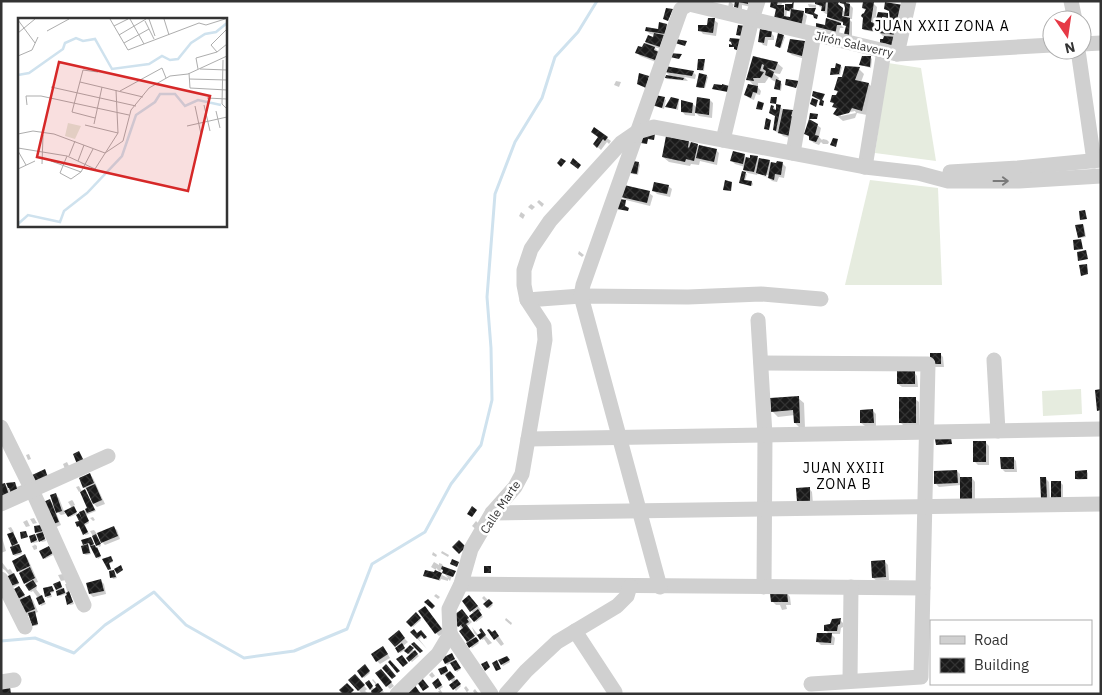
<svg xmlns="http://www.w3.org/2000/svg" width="1102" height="695" viewBox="0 0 1102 695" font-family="'IBM Plex Sans',sans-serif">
  <defs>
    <pattern id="building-cross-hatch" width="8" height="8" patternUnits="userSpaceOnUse" patternTransform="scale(1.25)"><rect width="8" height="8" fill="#1a1a1a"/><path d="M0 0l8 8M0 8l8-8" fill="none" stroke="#333"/></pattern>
  </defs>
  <rect width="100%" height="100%" fill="#fff"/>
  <g fill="#e6ecdf">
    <polygon points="888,63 921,68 936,161 875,153"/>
    <polygon points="870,180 938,188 942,285 845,285"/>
    <polygon points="1081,389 1082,414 1043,416 1042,391"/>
  </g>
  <g fill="#0003" fill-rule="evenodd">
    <polygon points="728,1 732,1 731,2 735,6 736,1 750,1 751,7 742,5 742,9 748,11 739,10 733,5 733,10 728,8 729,2"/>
    <path d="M 773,1 L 786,1 L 786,3 L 782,3 L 781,6 L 783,6 L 786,9 L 793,5 L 794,7 L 794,11 L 803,12 L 807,16 L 804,30 L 784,25 L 777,11 L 771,6 ZM 787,11 L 792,12 L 792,18 L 786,18 Z"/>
    <path d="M 817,1 L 830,1 L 836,11 L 840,1 L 850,1 L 849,4 L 853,8 L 852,19 L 849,19 L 852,22 L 852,38 L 849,37 L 847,27 L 844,23 L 838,22 L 844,28 L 840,28 L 838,38 L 826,26 L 834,22 L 828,16 L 828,14 L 826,14 L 822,11 L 823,8 L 820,7 L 817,3 ZM 840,1 L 845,6 L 845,12 L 838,7 Z"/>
    <polygon points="808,4 816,5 816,8 809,7"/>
    <polygon points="874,4 877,7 874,32 864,30 863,29 866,11 863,8"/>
    <polygon points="714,20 718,23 716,36 703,34 700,30 708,27"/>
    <polygon points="667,25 670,29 664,50 654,47 658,51 657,53 661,64 640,56 637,52 643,49 648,37 654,38 655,35 650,34 647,31 659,31"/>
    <polygon points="881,25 900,38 884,40 885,36 883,36 880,33"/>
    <polygon points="762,31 771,33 774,36 774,40 768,40 767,46 763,45 760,41"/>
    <polygon points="783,36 785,37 781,48 777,47 776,46"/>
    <polygon points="805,43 808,46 805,59 792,55 788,52"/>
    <polygon points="753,57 777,63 783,68 780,74 773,73 779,78 778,81 782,84 781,91 775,89 776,82 772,80 769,77 765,83 758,83 758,86 756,85 761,91 760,95 756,94 754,100 749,98 746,95 755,87 748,79"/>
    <polygon points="871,58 872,59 871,68 860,65"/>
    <polygon points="704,60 705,61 704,71 700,71 698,69"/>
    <polygon points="840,66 842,67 840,75 832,75 831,74"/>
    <path d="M 859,69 L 864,74 L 861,82 L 869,84 L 874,89 L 867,115 L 857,113 L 855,118 L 843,121 L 835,114 L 837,110 L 834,107 L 835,105 L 832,102 L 837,97 L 838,93 L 835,89 L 843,79 ZM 855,111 L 856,113 L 841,116 L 841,114 Z"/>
    <polygon points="666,72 693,72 696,75 695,79 684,77 688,81 667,79 666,78 671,77"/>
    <polygon points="707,76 708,77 705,88 699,88 698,86"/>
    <polygon points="616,81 621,82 619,87 614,85"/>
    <polygon points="664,99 666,100 664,109 655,106"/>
    <polygon points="678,100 679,101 678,110 667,107"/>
    <polygon points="710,100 713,103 712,118 699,116 695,112 695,116 685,115 682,111 693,104 697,108"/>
    <polygon points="773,107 777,110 780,107 784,110 792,111 795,115 793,139 783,136 779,132 779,134 778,133 775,131 776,117 771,113"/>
    <polygon points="817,125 821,128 819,137 822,140 823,139 827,140 829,142 828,144 823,144 821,142 819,145 814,143 810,140 810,138 806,134"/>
    <polygon points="595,129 611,141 609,144 607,142 601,150 594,144 599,138 592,132"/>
    <polygon points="689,142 697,145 700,147 716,150 719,153 717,165 700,161 699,165 691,164 690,166 669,162 663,157"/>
    <polygon points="744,155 747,159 757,157 760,160 769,161 771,163 783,164 786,167 784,178 779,177 777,182 772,181 769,178 760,175 772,178 773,176 759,173 759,175 758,173 757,175 748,173 744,170 745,167 735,164 732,161"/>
    <polygon points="639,163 640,165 638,175 633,174 632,172"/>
    <polygon points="743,173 747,174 745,181 752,182 753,184 752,186 741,183"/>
    <polygon points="668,186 672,189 670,197 657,194 654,191"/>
    <polygon points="649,193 653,196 650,206 626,200 622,197"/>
    <polygon points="539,200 544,204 542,207 537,202"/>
    <polygon points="531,204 535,207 532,210 528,207"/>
    <polygon points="521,212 525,215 523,219 519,216"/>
    <polygon points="1083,225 1084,226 1086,237 1080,238 1079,237"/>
    <polygon points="579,251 584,255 582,257 578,254"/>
    <polygon points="940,354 943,357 944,367 934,367 931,363"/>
    <polygon points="914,372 917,376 918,387 902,387 898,384"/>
    <polygon points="798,398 804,403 805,428 800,428 795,423 795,415 778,417 772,411"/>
    <polygon points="915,399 919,402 919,426 904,426 900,422"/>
    <polygon points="873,411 876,414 876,426 865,426 861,423"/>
    <polygon points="985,442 989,446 989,465 978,465 975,462"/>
    <polygon points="29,454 31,459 28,460 26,455"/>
    <polygon points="1013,458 1016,461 1017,472 1005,472 1002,469"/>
    <polygon points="67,462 70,468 65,469 63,464"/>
    <polygon points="957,471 960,474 960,478 972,478 975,482 975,501 965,502 961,485 939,487 936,484"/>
    <polygon points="1086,471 1088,473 1088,479 1078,480 1076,479"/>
    <path d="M 90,475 L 93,478 L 105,504 L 97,507 L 91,501 L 96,511 L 86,515 L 89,523 L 85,525 L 89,534 L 85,535 L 81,527 L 80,528 L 78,526 L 81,521 L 77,514 L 70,517 L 69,516 L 72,508 L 68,502 L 72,500 L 73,501 L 75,505 L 73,506 L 79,518 L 81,517 L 80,514 L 89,508 L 81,491 L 79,492 L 76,487 L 79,486 L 82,492 L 87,490 L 84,487 ZM 88,490 L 92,499 L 90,500 L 85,491 Z"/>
    <polygon points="1045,478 1049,482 1050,500 1045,501"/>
    <polygon points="1060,482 1063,485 1063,502 1052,499"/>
    <polygon points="15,483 17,487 22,485 23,487 13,494 9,489 13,501 4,504 4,484 9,489 8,484"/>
    <polygon points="809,488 812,492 813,504 798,501"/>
    <polygon points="56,495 59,498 65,514 61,515 55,510 61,525 54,528 50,501 55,506"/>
    <polygon points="93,517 95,520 93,521 90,518"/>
    <polygon points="34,518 37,523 33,524 30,519"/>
    <polygon points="27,520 30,526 26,527 23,522"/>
    <polygon points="476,521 481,526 478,531 472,526"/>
    <polygon points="11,527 14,532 13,533 14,535 22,554 15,556 14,555 14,547 9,535 12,534 8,528"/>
    <polygon points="113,527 117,530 120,539 105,545 102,542 99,533 95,535 101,546 99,547 90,531 94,530 97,534"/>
    <polygon points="42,528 43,532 41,532 44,535 46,541 42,542 36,537 38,542 33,543 37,546 37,549 34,550 32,546 35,545 32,542 35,535 40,541 39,534 37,532"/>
    <polygon points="1,534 6,551 1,553"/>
    <polygon points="92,539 95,547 98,550 101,557 98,559 90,543 87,545 89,547 91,554 86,555 84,554 86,546 84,544"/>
    <polygon points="50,549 53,555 45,559 44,558"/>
    <polygon points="442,551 449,555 448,557 441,553"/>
    <polygon points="433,552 437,555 436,557 432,555"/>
    <polygon points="25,556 28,559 38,582 35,583 37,588 36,589 43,598 46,604 41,606 38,598 33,591 31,592 30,591 13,561"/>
    <polygon points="112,558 113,562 109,564 112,572 114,571 115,573 117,578 113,579 110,572 112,572 109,569 104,560"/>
    <polygon points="1,561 8,570 10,569 11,570 19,584 14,587 12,586 10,576 5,570 3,569 1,566"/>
    <polygon points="434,562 439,565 439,563 442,564 443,566 442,567 454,571 450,581 448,579 448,581 441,579 440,581 426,576 441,574 442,575 448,578 444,573 444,571 442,568 440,572 436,568 436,570 431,567"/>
    <polygon points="885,562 888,565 889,580 877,581 873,578"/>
    <polygon points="63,574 66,580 61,581 58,575"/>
    <polygon points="101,581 104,584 106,594 93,597 90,594"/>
    <polygon points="61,584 63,589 68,594 65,584 67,584 70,591 68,592 70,594 74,604 70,605 68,604 66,594 60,596 58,595 59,591 57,589"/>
    <polygon points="52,587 54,592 51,593 52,597 47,598 46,596"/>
    <polygon points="20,588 26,598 29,597 33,600 38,612 35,613 38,625 35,626 33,625 30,615 27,617 18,600"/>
    <polygon points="787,593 790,597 791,605 786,605 787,609 782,610 780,605 776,605 772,601"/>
    <polygon points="436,594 440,597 438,599 434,596"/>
    <polygon points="484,596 493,605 489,609 485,604 486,602 482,598"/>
    <polygon points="473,600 481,610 479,611 483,617 476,622 471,616 474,614 464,601"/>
    <polygon points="425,607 445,632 439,636 436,633"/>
    <polygon points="416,614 421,620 413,627 408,622"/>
    <polygon points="465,614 472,622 466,627 479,643 472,648 468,644 469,643 462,630 459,626"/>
    <polygon points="506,618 512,623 511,625 505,620"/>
    <polygon points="840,620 843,623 843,627 841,628 840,634 831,634 835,638 834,645 821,645 818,642 829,634 825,630"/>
    <polygon points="472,627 479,636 483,633 492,643 488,645 484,639 482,640 479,635 477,636 474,633"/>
    <polygon points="398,632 408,642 403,646 406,650 410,647 419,656 412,662 408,658 410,655 405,650 400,653 396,648 398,647 390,639"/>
    <polygon points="421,632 427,639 426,639 423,636 419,639 427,649 412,633 417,634"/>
    <polygon points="496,632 504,644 501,646 491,634"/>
    <polygon points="386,651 390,658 380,664 377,661"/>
    <polygon points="452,654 461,669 457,672 451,663 447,665 446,663"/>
    <polygon points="508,658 510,662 503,666 500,661"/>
    <polygon points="365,666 370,673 364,678 358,671"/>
    <polygon points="447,668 449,674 451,674 461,686 456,691 451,685 453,683 446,674 443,675 442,674"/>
    <polygon points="432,672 435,676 432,678 429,675"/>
    <polygon points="385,674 394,686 390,689 387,686"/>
    <polygon points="355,676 367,689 365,691 369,694 361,694 361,693 350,680"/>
    <polygon points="373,679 384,692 380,694 374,694 366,684 368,682 375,690 377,686 372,680"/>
    <polygon points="439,681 443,687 440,689 443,694 440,694 438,691 440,691 433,683"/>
    <polygon points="466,686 469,690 467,692 469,694 468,694 464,688"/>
    <polygon points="475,689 478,693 477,694 475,694 473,691"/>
  </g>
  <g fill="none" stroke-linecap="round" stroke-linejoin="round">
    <polyline stroke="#cfe2ee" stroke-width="3" points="1,641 35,638 74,653 105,625 154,592 186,625 244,658 294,651 347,629 372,564 425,532 451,484 481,445 492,400 491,348 487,297 495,194 515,142 542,98 555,57 578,32 597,1"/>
  </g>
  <g fill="url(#building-cross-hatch)">
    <polygon points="735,1 748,1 748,4 739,2 738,8 734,7"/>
    <polygon points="771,1 778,1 777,5 784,5 784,16 790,17 791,9 789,11 785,10 785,4 792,4 793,1 794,1 793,8 791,9 804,11 801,27 774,18 776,9 770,7"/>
    <polygon points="815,1 826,1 825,11 821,11 822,6 815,4"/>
    <polygon points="828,1 839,1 838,4 843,8 842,16 850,18 849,35 844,34 846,26 843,25 843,22 827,17"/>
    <polygon points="840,1 846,1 846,3 850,4 849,16 844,16 845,8 844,4 840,3"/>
    <polygon points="863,2 874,2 871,22 874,23 873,31 862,29 863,18 861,16 862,14 864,13 866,9 862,8"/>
    <polygon points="885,2 903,5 901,21 890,19 889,11 884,9"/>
    <polygon points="666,8 673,9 668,21 663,19"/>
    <polygon points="805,8 816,8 814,13 818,15 817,19 814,18 813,15 805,13"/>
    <polygon points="878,12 888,13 888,18 882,17 882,20 886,21 885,23 882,22 880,24 875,22"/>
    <polygon points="708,18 715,18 713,33 698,31 698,25 707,25"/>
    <polygon points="826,18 841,23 841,25 837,25 835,35 816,32 816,23 825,25"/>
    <polygon points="659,22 667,24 665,34 645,31 646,27 658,29"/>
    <polygon points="880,24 899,28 897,35 879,33"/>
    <polygon points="738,25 745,26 742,36 736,35"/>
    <polygon points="760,29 772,31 771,37 765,37 764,43 758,42"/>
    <polygon points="654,33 664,35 660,47 645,42 648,35 653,37"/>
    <polygon points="778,33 784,35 780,48 775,46"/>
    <polygon points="884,36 897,37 895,47 880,43 880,39 883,39"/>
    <polygon points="730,38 741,39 739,51 734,49 734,47 729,47 729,44 732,45 731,42 729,41"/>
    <polygon points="676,39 687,41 685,46 675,43"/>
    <polygon points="790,39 805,41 802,56 787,52"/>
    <polygon points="644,43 655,47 654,50 661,53 658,61 635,53 638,46 642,47"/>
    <polygon points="669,53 682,54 679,59 670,57"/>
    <polygon points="753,56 778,62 775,70 767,68 774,72 772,78 765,75 766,71 763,69 764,65 762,64 760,71 764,72 760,78 753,78 754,81 746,80"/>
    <polygon points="862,56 871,56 870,67 859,65"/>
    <polygon points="698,59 705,59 703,70 697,70"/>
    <polygon points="836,63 841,65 839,74 830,75 831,68 835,68"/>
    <polygon points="665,66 694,71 692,76 665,72"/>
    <polygon points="845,66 860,67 855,80 869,83 862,111 852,108 849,113 837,116 833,114 837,108 832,107 834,103 830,102 832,95 836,95 838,91 834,90 838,77 842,77"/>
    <polygon points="639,73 649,76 646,88 637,84"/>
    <polygon points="699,73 707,75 704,88 696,87"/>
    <polygon points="666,75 684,78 683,80 665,78"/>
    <polygon points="776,79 781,81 780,90 774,89"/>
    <polygon points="786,79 799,81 796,88 785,85"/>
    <polygon points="714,84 722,85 722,84 729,86 728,92 712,89"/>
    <polygon points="748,84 758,86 757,93 753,92 751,98 744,95"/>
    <polygon points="813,91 825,94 822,100 824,101 823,106 819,105 820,100 812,96"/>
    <polygon points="655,95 665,97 662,108 652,105"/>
    <polygon points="671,97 679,99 676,109 665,107"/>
    <polygon points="697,97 710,99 709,115 695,113"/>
    <polygon points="771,97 777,97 776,104 770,103"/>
    <polygon points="812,98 818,100 816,107 810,104"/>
    <polygon points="681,100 693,103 692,113 681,112"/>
    <polygon points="758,101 764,103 762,110 756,109"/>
    <polygon points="776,104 781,105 776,131 773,130 775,116 769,113 771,105 774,106 773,109 776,110"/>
    <polygon points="783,109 793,110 791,116 795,118 790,136 778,133"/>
    <polygon points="810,113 818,114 817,119 809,119"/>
    <polygon points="766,118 771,120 769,130 764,129"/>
    <polygon points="809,119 818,124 815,135 819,136 816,142 809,140 809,136 804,134"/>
    <polygon points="594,127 608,137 605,141 603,139 597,148 593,144 598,137 591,132"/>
    <polygon points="644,132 655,134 654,140 648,139 647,144 641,143"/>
    <polygon points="666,136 689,141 688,147 689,148 691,142 698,144 694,161 686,159 685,162 662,157"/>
    <polygon points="833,138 838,139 836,147 830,145"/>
    <polygon points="699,145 717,149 714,162 696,158"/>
    <polygon points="733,151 745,154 743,164 730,161"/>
    <polygon points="750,155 758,156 754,172 743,170 746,157 750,158"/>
    <polygon points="561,158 566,161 561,167 557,163"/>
    <polygon points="573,158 581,165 578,169 570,163"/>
    <polygon points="759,158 770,160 766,176 756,173"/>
    <polygon points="633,161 639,162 637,174 630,173"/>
    <polygon points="777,161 783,162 781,175 775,174 774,180 768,178 771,162 776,163"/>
    <polygon points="742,171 746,172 744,180 752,181 751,186 739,183"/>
    <polygon points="725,180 732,182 731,191 723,190"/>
    <polygon points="654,182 669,185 667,194 652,191"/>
    <polygon points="624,185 650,191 647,203 621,197"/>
    <polygon points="620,199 626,200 625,206 629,208 628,211 617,209"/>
    <polygon points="1085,210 1087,219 1080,220 1079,211"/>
    <polygon points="1083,224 1085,236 1078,238 1075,225"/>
    <polygon points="1081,239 1083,249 1074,250 1073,240"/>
    <polygon points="1086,250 1088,259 1078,261 1077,252"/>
    <polygon points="1087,264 1088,274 1081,276 1079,265"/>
    <rect x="930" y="353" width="11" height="11"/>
    <rect x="897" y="371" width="18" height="13"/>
    <polygon points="1101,389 1101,410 1097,411 1095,390"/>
    <polygon points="799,396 800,423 794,423 793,410 771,412 770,398"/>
    <rect x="899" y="397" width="17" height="26"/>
    <polygon points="873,409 874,423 860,423 860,410"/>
    <polygon points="951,438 952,444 936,445 935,439"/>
    <rect x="973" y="441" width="13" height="21"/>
    <polygon points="79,451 84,461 77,464 73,454"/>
    <polygon points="1000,457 1014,457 1014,469 1001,469"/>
    <polygon points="45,469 49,480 34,486 30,476"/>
    <polygon points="957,470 958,483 934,484 934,471"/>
    <polygon points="1087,470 1087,479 1075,479 1075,471"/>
    <polygon points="90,473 94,483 83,488 79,478"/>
    <rect x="960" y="477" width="12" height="22"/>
    <polygon points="1040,477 1046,477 1047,498 1041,498"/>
    <rect x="1051" y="481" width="10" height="18"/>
    <polygon points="15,482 18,492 11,494 9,488 8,488 6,483"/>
    <polygon points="5,483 10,498 1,501 1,484"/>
    <polygon points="95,484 102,500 93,504 86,488"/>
    <polygon points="810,487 810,501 797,502 796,488"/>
    <polygon points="85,489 95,510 87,513 85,509 87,508 80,492"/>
    <polygon points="56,493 62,511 56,513 50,495"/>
    <polygon points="50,499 59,522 50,525 41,503"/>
    <polygon points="74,506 77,512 68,517 64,511"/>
    <polygon points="472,506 477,510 472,517 467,514"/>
    <polygon points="84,510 89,521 84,524 88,532 83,535 79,526 77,527 75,522 79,521 76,515 79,513 82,519 79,512"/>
    <polygon points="41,525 43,531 35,533 34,526"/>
    <polygon points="114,526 118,536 101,543 97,533"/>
    <polygon points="26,531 28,537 21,539 20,532"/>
    <polygon points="13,532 18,543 12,546 7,534"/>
    <polygon points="43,532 45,539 39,542 36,534"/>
    <polygon points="35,534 37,540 31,543 29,536"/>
    <polygon points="96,534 101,544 96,546 92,536"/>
    <polygon points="91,537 94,544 90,546 89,543 83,545 81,540"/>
    <polygon points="459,540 466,547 459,554 452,547"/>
    <polygon points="19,544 22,552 13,555 10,547"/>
    <polygon points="88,544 90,553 83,554 81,546"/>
    <polygon points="95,545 96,548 97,547 101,556 96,558 90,546"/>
    <polygon points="49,546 53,553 43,559 39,551"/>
    <polygon points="25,554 30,566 17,572 12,561"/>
    <polygon points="111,556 113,561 109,563 111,569 108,570 102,559"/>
    <polygon points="452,559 459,562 457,567 450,564"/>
    <polygon points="885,560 886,577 872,578 871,561"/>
    <polygon points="121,565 123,570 117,574 114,569"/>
    <polygon points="442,566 456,571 453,577 442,573 443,570 441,569"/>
    <rect x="484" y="566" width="7" height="7"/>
    <polygon points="30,567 35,578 24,584 19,573"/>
    <polygon points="114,570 116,577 110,578 109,571"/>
    <polygon points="425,570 434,572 435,570 442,573 439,580 423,576"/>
    <polygon points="14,573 19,583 11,586 6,577"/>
    <polygon points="101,579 104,591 89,594 86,583"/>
    <polygon points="33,580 37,586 29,591 25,585"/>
    <polygon points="60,581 62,587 56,590 53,584"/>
    <polygon points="19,586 25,595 16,600 11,591"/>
    <polygon points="52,586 54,591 50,592 51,595 45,597 43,588"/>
    <polygon points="64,588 65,593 57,596 56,591"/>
    <polygon points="69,591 73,602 67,605 65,596 67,595 66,593"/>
    <polygon points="787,592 788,602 771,602 770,593"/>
    <polygon points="30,595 35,609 23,614 17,601"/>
    <polygon points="42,595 45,602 39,605 36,598"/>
    <polygon points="469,595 478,606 470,612 462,601"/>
    <polygon points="428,599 435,606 432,609 424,602"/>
    <polygon points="489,599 493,603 487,608 483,604"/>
    <polygon points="425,606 442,629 435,634 418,611"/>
    <polygon points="462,609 469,618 467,619 469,622 466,624 475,636 467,642 459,631 463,628 461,625 466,621 458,627 450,618"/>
    <polygon points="478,609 482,615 474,622 469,616"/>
    <polygon points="35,611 38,624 32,626 28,613"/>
    <polygon points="416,612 421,618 411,627 406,622"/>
    <polygon points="841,618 840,624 838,625 837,631 824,631 824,625 830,624 832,619"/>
    <polygon points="481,628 486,635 480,640 477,635 481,633 479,630"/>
    <polygon points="414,629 417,633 421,630 427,637 424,639 421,635 417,639 410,632"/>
    <polygon points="489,629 492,632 495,630 499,636 494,640 487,630"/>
    <polygon points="399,630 405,638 395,647 388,639"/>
    <polygon points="817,633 832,633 831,643 816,642"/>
    <polygon points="476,637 479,641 469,648 466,643"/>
    <polygon points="414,642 423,651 420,653 411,644"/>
    <polygon points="402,643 405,648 398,653 395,648"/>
    <polygon points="410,645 414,648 408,654 404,651"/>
    <polygon points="383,646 388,654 376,662 371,654"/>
    <polygon points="415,650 418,654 409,662 406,658"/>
    <polygon points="452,653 455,659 445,664 442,658"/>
    <polygon points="402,655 408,663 403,667 396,659"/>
    <polygon points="507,656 510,660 501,665 498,660"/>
    <polygon points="390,660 400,671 397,673 388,662"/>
    <polygon points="456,660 461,668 455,671 450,663"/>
    <polygon points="497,660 501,669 496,671 492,663"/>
    <polygon points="487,661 490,667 485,671 481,664"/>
    <polygon points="365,664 370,671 362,678 357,671"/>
    <polygon points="386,664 396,676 392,679 382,668"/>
    <polygon points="446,666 448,671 441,675 438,669"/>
    <polygon points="381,669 392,682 386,687 375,673"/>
    <polygon points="450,671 455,677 449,681 445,675"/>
    <polygon points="355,674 365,685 358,691 348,680"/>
    <polygon points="422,678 429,687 423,691 417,682"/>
    <polygon points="438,678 442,685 436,689 432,683"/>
    <polygon points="457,679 461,684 453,690 449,685"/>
    <polygon points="369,680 373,686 370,690 365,683"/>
    <polygon points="347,683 354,690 350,694 343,694 339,690"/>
    <polygon points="378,683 383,690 378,694 372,694 371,691 376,687 375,685"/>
    <polygon points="414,684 421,694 409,694 406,690"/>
    <polygon points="10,687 11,694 1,694 1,689"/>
  </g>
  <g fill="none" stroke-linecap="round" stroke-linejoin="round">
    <g stroke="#d0d0d0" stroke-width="15">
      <polyline points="1071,1 1075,20"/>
      <polyline points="1082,44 1101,43"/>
      <polyline points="1078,50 1094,161"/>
      <polyline points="897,54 909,1"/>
      <polyline points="723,140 752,19 758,1"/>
      <polyline points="793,153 814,34"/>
      <polyline points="865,167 884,51"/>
      <polyline points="950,172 1018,168 1101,160"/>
      <polyline points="527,300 581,296 688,297 761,294 821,299"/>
      <polyline points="758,320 765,435 764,587"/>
      <polyline points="994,360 998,431"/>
      <polyline points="761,363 928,364 921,677 811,684"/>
      <polyline points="1,427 32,490 84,605"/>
      <polyline points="528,439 1101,429"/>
      <polyline points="1,504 108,456"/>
      <polyline points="492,513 1101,504"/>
      <polyline points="1,579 25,627"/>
      <polyline points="461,584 923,588"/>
      <polyline points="660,587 581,296 583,285 681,9 689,4 897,54 1052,45"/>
      <polyline points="575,631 615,692"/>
      <polyline points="450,634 491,694"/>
      <polyline points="850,681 851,587"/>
      <polyline points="1,682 14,680"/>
      <polyline points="397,694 438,654 450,634 449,609 461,584 471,549 492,513 515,487 522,474 545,340 544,326 527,300 524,285 524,270 531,249 550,221 621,143 637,132 654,127 865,167 918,173 948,181 1019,181 1101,176"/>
      <polyline points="506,694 526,671 557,642 617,606 627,596 630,586"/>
    </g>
  </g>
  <defs><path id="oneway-shaft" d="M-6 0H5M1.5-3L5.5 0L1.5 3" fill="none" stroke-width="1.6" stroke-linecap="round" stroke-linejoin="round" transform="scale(1.25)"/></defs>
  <use stroke="#7a7a7a" href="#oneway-shaft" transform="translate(1001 181)"/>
  <g text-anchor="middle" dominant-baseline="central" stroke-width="5" stroke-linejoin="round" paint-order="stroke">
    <g font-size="12" fill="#333" stroke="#fff">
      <text transform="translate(854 44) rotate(13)">Jirón Salaverry</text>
      <text transform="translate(500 507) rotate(-56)">Calle Marte</text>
    </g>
    <g font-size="14" letter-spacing="1" fill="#000" stroke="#fff">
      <text x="942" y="26">JUAN XXII ZONA A</text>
      <text x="844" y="468">JUAN XXIII<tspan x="844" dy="16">ZONA B</tspan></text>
    </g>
  </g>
  <g transform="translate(18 18)">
    <rect width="209" height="209" fill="#fff"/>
    <path d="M 50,105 L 63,108 L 57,121 L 47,118 Z" fill="#e6ecdf"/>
    <path fill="none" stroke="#cfe2ee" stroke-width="2.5" d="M 0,57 L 11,55 L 45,31 L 47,25 L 58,20 L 65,23 L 77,21 L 94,51 L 131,46 L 144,38 L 152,42 L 160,41 L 173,25 L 187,16 L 198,14 L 209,5M 0,206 L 10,197 L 42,204 L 46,193 L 69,175 L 104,138 L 118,97 L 137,84 L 142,76 L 157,76 L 167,88 L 180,82 L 203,87"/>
    <path fill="none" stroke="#adadad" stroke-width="1" d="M 92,1 L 110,32 L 181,5 L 188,7 L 207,1M 112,1 L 126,26M 131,1 L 137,18M 146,1 L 151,17M 0,2 L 17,25M 127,3 L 136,21M 96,8 L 110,1M 29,13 L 51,1M 0,15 L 17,1M 101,17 L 128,1M 106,25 L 131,11M 199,34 L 193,27 L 209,11M 0,38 L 14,32 L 20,19M 205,42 L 204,86 L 209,91M 180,51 L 178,40 L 199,34 L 209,26M 182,51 L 209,52M 171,55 L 172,70 L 209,72M 171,61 L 209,62M 62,64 L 125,79M 33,69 L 118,88M 102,73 L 144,50 L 148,60M 189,80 L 209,81M 9,87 L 8,78 L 23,78 L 111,97M 186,87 L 192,113M 177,88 L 183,116M 198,93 L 202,110M 77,100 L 54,94 L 65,52 L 80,54M 76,106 L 84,69M 67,107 L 100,115M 169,108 L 209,99M 0,116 L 15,113 L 36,116 L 87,135 L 105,123 L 113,92 L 131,70 L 152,58 L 170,56 L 209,38M 0,130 L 49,138 L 77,151 L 100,115 L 98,72M 0,133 L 8,147M 49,138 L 42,155 L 53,161 L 63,154 L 75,131M 51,138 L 57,123M 33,143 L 63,154M 60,143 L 66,127M 24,146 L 25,117M 0,151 L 17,143"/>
    <path fill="#d62828" fill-opacity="0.15" stroke="#d62828" stroke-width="2.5" d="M 41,44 L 192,78 L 170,173 L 19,139 Z"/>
    <rect width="209" height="209" fill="none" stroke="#333" stroke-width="2.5"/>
  </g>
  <rect width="1102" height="695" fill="none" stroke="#333333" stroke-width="5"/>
  <rect x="930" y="620" width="162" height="65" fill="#ffffff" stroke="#adadad"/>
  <rect x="940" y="636" width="25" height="8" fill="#d0d0d0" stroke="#adadad"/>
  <text x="974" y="645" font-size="15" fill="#333333">Road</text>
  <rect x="940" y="658" width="25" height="15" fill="url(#building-cross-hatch)" stroke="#adadad"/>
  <text x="974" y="670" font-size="15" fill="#333333">Building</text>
  <g transform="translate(1067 35) rotate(167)"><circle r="24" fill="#ffffff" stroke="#adadad"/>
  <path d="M0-4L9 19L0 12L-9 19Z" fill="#e63946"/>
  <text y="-8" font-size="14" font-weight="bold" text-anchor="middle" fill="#333333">N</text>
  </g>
</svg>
